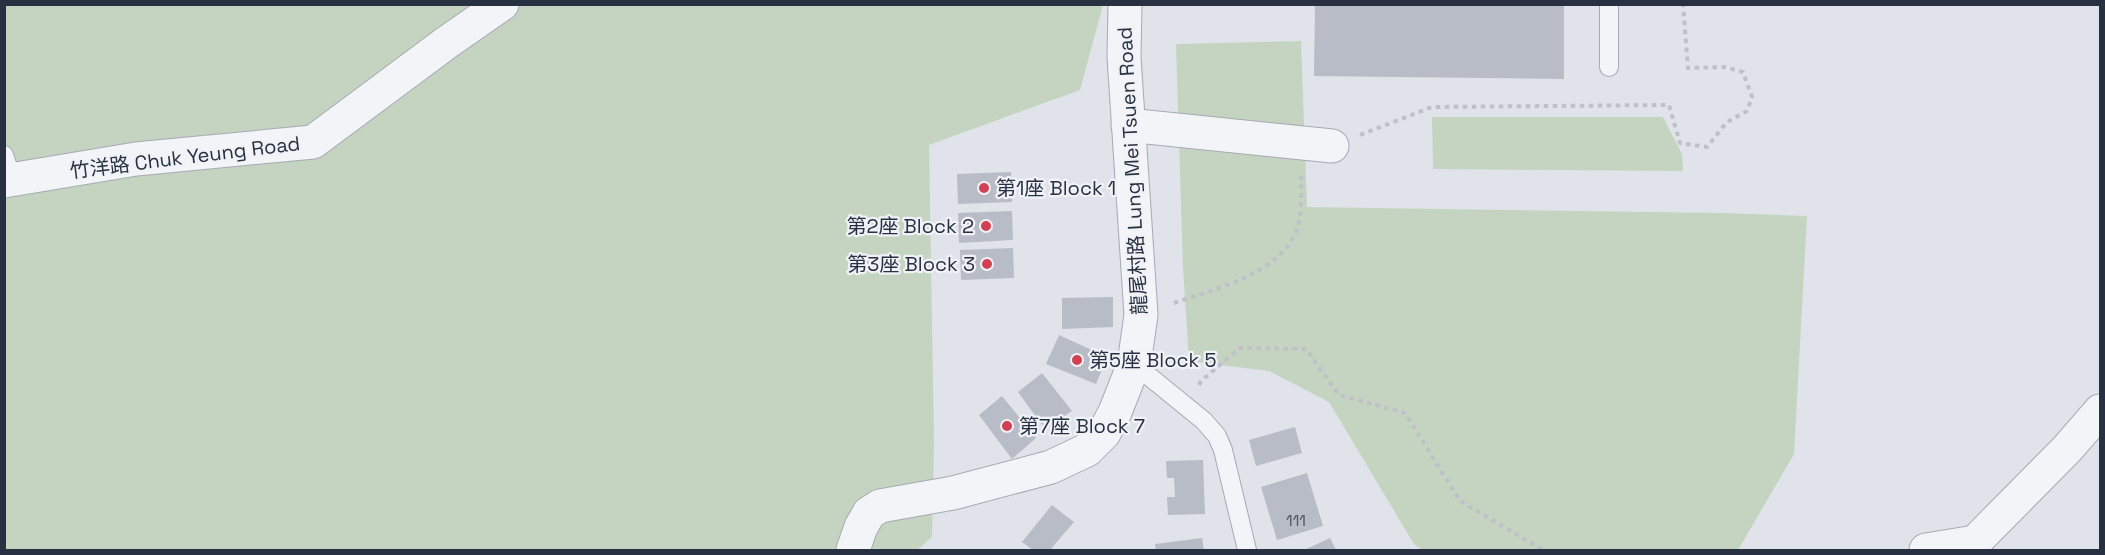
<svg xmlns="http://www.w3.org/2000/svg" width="2105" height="555" viewBox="0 0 2105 555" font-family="'Space Grotesk','Noto Sans TC',sans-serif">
  <rect width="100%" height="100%" fill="#e0e3e9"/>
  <g fill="#c5d4c1">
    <polygon points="4,5 1103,5 1080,90 929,145 934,443 932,537 917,550 5,550"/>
    <polygon points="1301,41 1307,207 1721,213 1807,216 1794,454 1738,550 1422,550 1414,544 1329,402 1269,371 1189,361 1183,268 1176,44"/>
    <polygon points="1432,117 1663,117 1682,154 1683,171 1433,169"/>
  </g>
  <g fill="#b7bcc6">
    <polygon points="1315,4 1564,4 1564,79 1314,76"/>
    <polygon points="1011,172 1012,202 958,204 957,174"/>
    <polygon points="1012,211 1013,240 959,243 958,213"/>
    <polygon points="1013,248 1014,278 961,280 960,250"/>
    <polygon points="1113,297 1113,327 1062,329 1062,298"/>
    <polygon points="1059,335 1107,357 1096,384 1046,364"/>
    <polygon points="1042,373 1072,411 1045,429 1018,392"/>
    <polygon points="1002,396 1036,438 1012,459 979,415"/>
    <polygon points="1295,427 1302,453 1256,466 1249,440"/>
    <polygon points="1203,460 1205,514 1168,515 1167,497 1175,497 1174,478 1167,478 1166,461"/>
    <polygon points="1307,473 1323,526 1277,540 1261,487"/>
    <polygon points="1052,505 1074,522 1050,550 1033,550 1022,542"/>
    <polygon points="1202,538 1204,550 1156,550 1155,544"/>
    <polygon points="1330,538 1336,550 1304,550"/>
  </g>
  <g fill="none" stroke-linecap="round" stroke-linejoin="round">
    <g stroke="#a5aab3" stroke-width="20">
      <g id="service">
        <polyline points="1609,67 1609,4"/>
        <polyline points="4,155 12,180"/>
        <polyline points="1134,364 1204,421 1217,436 1223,450 1247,550"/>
      </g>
    </g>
    <g stroke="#a5aab3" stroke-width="35">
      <g id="minor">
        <polyline points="1128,125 1332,146"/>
        <polyline points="4,181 136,159 313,142 446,43 502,4"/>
        <polyline points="853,550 861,527 869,513 880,506 953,493 1051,467 1087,450 1104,433 1115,412 1134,364 1141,315 1124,57 1125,4"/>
        <polyline points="1926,550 1975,542 2067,449 2100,411"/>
      </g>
    </g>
    <g stroke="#bec1c8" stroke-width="4" stroke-dasharray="4.5 4.5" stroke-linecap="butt">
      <polyline points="1360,135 1432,107 1669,105 1680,143 1707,147 1727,122 1747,111 1752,97 1743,72 1724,67 1688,68 1683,4"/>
      <path d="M 1174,303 C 1211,290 1275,275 1294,236 C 1303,218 1301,196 1301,176"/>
      <polyline points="1199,385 1201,381 1240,348 1306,349 1339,395 1405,413 1460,501 1543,550"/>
    </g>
    <use href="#service" stroke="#f3f4f7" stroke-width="18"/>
    <use href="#minor" stroke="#f3f4f7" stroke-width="33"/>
  </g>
  <g fill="#d24153" stroke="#f0f2f7" stroke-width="2">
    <circle cx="984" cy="188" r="6"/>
    <circle cx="986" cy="226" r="6"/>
    <circle cx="987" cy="264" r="6"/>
    <circle cx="1077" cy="360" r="6"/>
    <circle cx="1007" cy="426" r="6"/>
  </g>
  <g text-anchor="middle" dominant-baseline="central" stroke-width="4.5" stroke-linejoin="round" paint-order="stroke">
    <g font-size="16" fill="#4c5462">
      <text x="1296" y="520">111</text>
    </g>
    <g font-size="20" fill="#283141" stroke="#f0f2f7">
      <text transform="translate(185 157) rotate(-7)">竹洋路 Chuk Yeung Road</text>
      <text transform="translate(1132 171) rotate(-93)">龍尾村路 Lung Mei Tsuen Road</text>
    </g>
    <g font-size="20" fill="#283141" stroke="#f0f2f7" text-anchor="start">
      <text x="996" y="188">第1座 Block 1</text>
      <text x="974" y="226" text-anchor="end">第2座 Block 2</text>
      <text x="975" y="264" text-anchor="end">第3座 Block 3</text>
      <text x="1089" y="360">第5座 Block 5</text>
      <text x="1019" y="426">第7座 Block 7</text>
    </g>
  </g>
  <rect width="2105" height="555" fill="none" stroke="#283141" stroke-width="12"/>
</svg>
